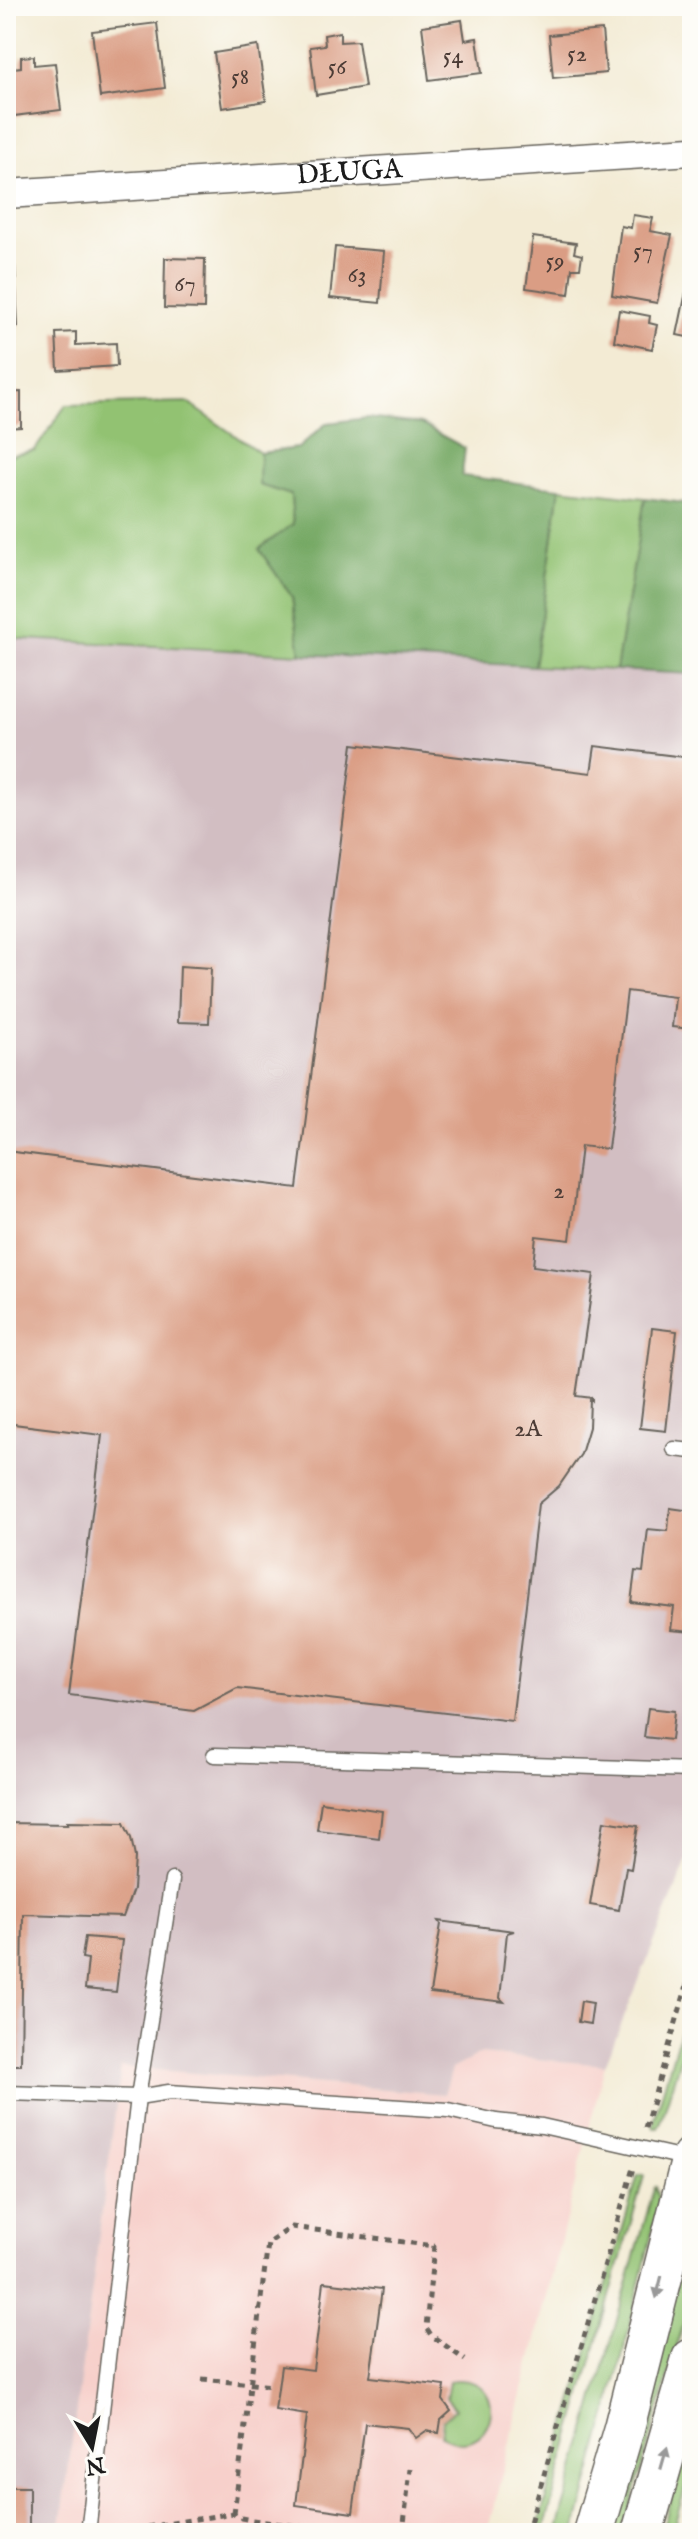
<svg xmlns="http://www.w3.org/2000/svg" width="698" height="2539" viewBox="0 0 698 2539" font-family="'IM FELL English',serif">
  <rect width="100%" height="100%" fill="#fdfcf7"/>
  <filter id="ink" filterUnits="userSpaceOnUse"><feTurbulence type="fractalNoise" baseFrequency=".0125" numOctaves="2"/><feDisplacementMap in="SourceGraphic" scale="16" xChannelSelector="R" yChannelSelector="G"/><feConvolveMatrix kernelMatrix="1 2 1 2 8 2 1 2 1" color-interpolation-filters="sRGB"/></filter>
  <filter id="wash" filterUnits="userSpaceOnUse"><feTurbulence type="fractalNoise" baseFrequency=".006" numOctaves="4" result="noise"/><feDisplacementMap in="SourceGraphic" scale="32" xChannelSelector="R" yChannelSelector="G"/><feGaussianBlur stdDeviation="1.8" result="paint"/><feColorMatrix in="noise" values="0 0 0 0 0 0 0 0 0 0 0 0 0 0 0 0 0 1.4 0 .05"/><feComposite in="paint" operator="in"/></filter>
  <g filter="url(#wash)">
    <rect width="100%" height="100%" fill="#f3ebd4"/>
    <polygon fill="#f7d0cb" points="480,2054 605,2065 487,2533 60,2533 121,2067 444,2094 452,2069"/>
    <polygon fill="#d2bec2" points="6,638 692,674 692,1848 605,2065 480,2054 452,2069 444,2094 121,2067 60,2533 6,2533"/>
    <g fill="#92c272" stroke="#576f47" stroke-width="2">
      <polygon points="187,402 260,453 260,485 291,495 293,524 259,549 292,597 301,654 6,638 6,456 35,450 66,405"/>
      <polygon points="560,488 645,498 616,670 534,666"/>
      <polygon points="692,1990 692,2019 662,2119 658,2128 654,2128 653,2125"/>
      <polygon points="638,2175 644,2176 543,2533 536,2533"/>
      <polygon points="655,2185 659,2204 618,2374 575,2533 557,2533"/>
      <polygon points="692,2223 692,2294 623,2533 612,2533"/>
      <path d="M 456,2380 C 516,2379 491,2467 441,2435 L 443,2420 L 455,2409 L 446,2398 L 449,2382 Z"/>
      <polygon points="689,2441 692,2442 692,2465 672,2533 661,2533"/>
    </g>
    <g fill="#75a864" stroke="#486240" stroke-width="2">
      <polygon points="367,418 421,424 465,448 462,476 560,488 534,666 301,654 292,597 259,549 293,524 291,495 259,485 260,453 298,448 327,423"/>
      <polygon points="645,498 692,504 692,674 616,670"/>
    </g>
    <g id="blocks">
      <g fill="#da9d84">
        <polygon points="462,20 465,40 477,38 482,73 429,80 422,26"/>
        <polygon points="157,23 165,88 100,97 92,31"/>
        <polygon points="602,30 606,73 553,78 549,35"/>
        <polygon points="340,32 340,42 358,41 365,87 316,95 310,47 325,45 324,35"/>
        <polygon points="258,46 266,101 222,108 214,53"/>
        <polygon points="34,56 34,65 55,63 61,110 6,117 6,69 21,67 21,57"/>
        <polygon points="633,215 653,218 650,231 672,235 657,303 612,295 621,226 631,228"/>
        <polygon points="533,237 576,243 574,253 582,255 580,268 572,268 569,294 526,288"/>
        <polygon points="335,247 384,251 380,303 330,298"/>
        <polygon points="165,258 205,259 204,309 164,308"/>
        <polygon points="15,265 18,327 6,327 6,266"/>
        <polygon points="686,292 692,293 692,338 677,335"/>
        <polygon points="619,310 650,316 649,323 657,325 652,349 614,341"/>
        <polygon points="76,332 76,345 116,343 117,366 58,370 56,333"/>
        <polygon points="21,392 21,427 6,428 6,393"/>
        <polygon points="353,744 591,773 595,746 692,758 692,1029 672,1027 675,997 627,991 608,1149 581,1146 570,1240 536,1236 533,1266 594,1274 576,1396 592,1398 592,1401 590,1400 589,1427 581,1454 559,1486 538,1504 512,1721 237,1688 194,1711 69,1695 102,1435 6,1423 6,1151 297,1188"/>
        <polygon points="180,966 211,968 209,1023 178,1022"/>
        <polygon points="652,1328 677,1331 666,1431 640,1428"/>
        <polygon points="670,1508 692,1511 692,1632 671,1630 674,1607 631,1602 635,1571 643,1572 648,1529 668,1531"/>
        <polygon points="648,1708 674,1711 671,1740 644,1737"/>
        <polygon points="321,1802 382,1811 379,1838 317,1830"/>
        <polygon points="604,1821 638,1826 631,1869 626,1868 619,1910 590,1905"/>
        <polygon points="67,1822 124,1823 131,1838 135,1857 133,1889 123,1917 23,1914 21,2065 6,2065 6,1823 68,1824"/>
        <polygon points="439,1921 514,1931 507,1933 500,1998 504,2002 430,1993 441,1924"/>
        <polygon points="85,1937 122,1940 116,1992 85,1989 88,1959 82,1958"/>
        <polygon points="581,2001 593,2003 590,2024 578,2022"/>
        <polygon points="324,2282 382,2289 370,2377 445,2386 443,2400 451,2411 441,2420 439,2433 426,2431 416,2438 408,2428 365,2423 353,2513 296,2505 307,2415 275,2410 281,2366 313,2370"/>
        <rect x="6" y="2487" width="23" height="46"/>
      </g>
    </g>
  </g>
  <g filter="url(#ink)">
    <use href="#blocks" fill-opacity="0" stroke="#67645c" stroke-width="2"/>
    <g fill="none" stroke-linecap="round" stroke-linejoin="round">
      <g stroke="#67645c" stroke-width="17">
        <g id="lane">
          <polyline points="674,1449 692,1451"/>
          <polyline points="214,1755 692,1770"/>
          <polyline points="6,2093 138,2097 172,1880"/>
          <polyline points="88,2533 138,2097 169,2092 448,2110 496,2121 542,2126 689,2159"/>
        </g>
      </g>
      <g stroke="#67645c" stroke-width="31">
        <g id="street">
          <path id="s1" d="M 6,194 L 692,151"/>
        </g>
      </g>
      <g stroke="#67645c" stroke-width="43">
        <g id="secondary">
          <polyline points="593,2533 624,2428 692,2157"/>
          <polyline points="642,2533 692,2359"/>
        </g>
      </g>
      <g stroke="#67645c" stroke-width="5" stroke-dasharray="6 6" stroke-linecap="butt">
        <polyline points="645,2128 692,1968"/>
        <polyline points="202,2379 272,2386"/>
        <polyline points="234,2513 268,2243 292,2227 434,2246 426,2327 431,2335 465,2360"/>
        <polyline points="124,2533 141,2528 234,2513 241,2518 252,2520 350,2533"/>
        <polyline points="403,2533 410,2469"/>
        <polyline points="527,2533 633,2168"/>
        <polyline points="685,2533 692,2509"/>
      </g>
      <use href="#lane" stroke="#fff" stroke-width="14"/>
      <use href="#street" stroke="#fff" stroke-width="28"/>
      <use href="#secondary" stroke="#fff" stroke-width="40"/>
    </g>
    <defs><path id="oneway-solid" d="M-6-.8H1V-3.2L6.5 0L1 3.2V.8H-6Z" transform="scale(2)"/></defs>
    <g fill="#999">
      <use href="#oneway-solid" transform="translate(659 2287) rotate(104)"/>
      <use href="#oneway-solid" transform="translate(664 2458) rotate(-74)"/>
    </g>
  </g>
  <g text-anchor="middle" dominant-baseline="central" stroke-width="8" stroke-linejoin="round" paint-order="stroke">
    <g font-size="24" fill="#4c3c36">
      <text x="577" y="54">52</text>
      <text x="453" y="56">54</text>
      <text x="337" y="67">56</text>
      <text x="240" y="77">58</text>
      <text x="643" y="251">57</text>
      <text x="555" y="261">59</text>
      <text x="357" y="275">63</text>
      <text x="185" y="284">67</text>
      <text x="559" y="1191">2</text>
      <text x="528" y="1429">2A</text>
    </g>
    <g font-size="28" fill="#1c1c1c" stroke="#fdfcf7">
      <text stroke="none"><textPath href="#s1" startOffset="344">DŁUGA</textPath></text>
    </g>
  </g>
  <rect width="698" height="2539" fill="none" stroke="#fdfcf7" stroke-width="32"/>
  <g transform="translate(92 2447) rotate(170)" stroke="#fdfcf7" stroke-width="6" paint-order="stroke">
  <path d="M0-6L14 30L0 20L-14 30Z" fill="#1c1c1c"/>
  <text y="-12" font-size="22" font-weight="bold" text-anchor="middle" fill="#1c1c1c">N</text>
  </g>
</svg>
